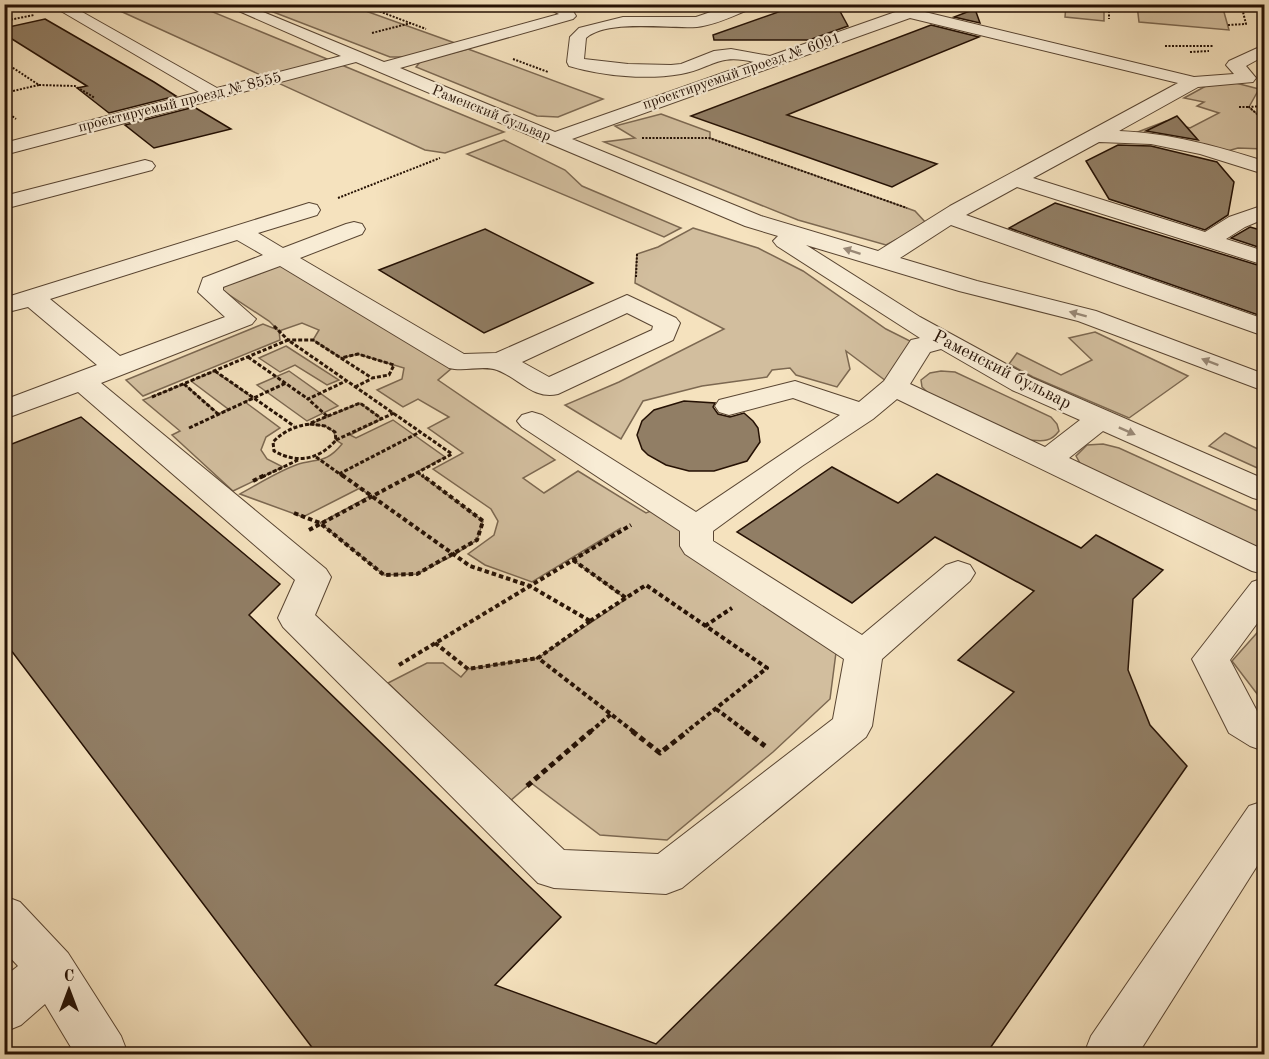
<svg xmlns="http://www.w3.org/2000/svg" width="1269" height="1059" viewBox="0 0 1269 1059" font-family="'Old Standard TT',serif">
  <rect width="100%" height="100%" fill="#f5e2be"/>
  <filter id="stains"><feTurbulence type="fractalNoise" baseFrequency=".00333" numOctaves="4"/><feColorMatrix values="0 0 0 0 .2 0 0 0 0 .09 0 0 0 0 .02 0 0 0 .5 -.17"/></filter>
  <radialGradient id="worn" r=".72"><stop offset=".6" stop-color="#630" stop-opacity="0"/><stop offset="1" stop-color="#630" stop-opacity=".3"/></radialGradient>
  <g fill="#d2be9e" stroke="#7c6851" stroke-width="1.5">
    <polygon points="107,5 196,5 504,132 445,153 425,150"/>
    <polygon points="255,5 349,5 455,43 410,57 390,57"/>
    <polygon points="1066,5 1104,5 1104,21 1065,17"/>
    <polygon points="1137,5 1222,5 1229,30 1139,22"/>
    <polygon points="468,49 603,99 558,117 537,116 416,67 421,61"/>
    <polygon points="1215,81 1232,82 1259,89 1249,107 1264,120 1264,149 1238,148 1224,152 1164,135 1130,135 1166,121 1190,128 1219,113 1197,106 1204,102 1184,98"/>
    <polygon points="661,114 710,132 710,138 915,211 927,224 886,245 798,220 604,142 635,138 615,126"/>
    <polygon points="504,140 565,170 582,186 681,228 664,237 467,154"/>
    <polygon points="693,228 758,248 803,271 886,329 920,346 894,387 846,351 850,369 837,387 796,375 790,368 772,370 767,377 702,386 643,401 621,439 565,405 619,382 724,329 635,283 637,254 658,247"/>
    <polygon points="282,257 459,362 438,380 555,460 523,478 544,493 578,471 646,513 663,506 697,547 838,637 830,699 773,752 667,840 600,835 531,783 510,801 388,683 427,663 443,663 461,677 468,669 538,658 626,599 573,560 621,528 532,582 485,565 468,554 494,535 498,521 491,509 433,469 463,453 428,428 449,417 418,399 403,407 377,390 402,379 404,368 358,354 341,358 313,340 319,330 302,323 279,331 280,340 143,396 126,380 263,324 278,330 269,321 223,291 224,284"/>
    <polygon points="1095,332 1188,376 1129,418 1033,377 1009,364 1017,353 1061,375 1092,360 1069,338"/>
    <polygon points="286,346 339,380 327,385 295,365 280,372 259,358"/>
    <polygon points="214,371 253,398 245,402 280,428 266,437 261,450 267,459 283,467 233,491 172,435 180,431 143,400 184,384 219,414 228,409 191,381"/>
    <polygon points="289,371 338,406 307,421 257,385"/>
    <path d="M 941,371 L 955,372 L 1051,417 L 1057,424 L 1059,431 C 1050,443 1042,441 1028,440 L 928,393 L 922,387 L 921,380 L 930,373 Z"/>
    <path d="M 360,403 L 382,419 L 350,435 L 356,438 L 393,420 L 445,457 L 417,472 L 483,521 L 477,540 L 454,555 L 417,574 L 384,575 L 320,523 L 370,496 L 360,488 L 303,517 L 240,494 C 258,484 277,472 296,465 C 317,458 326,464 342,444 L 336,440 L 334,432 L 325,426 L 310,424 Z"/>
    <polygon points="1225,433 1264,452 1264,471 1209,446"/>
    <polygon points="1103,444 1119,448 1264,514 1264,557 1092,474 1081,465 1076,456 1087,445"/>
    <polygon points="1264,625 1264,703 1232,661"/>
  </g>
  <g fill="#917e65" stroke="#251104" stroke-width="1.5">
    <polygon points="801,4 836,4 848,26 809,40 714,40 713,35"/>
    <polygon points="975,9 980,23 954,17"/>
    <polygon points="45,19 154,82 176,96 109,113 77,88 87,86 4,34 4,28"/>
    <polygon points="931,25 979,37 787,115 937,164 892,187 691,116"/>
    <polygon points="194,107 231,129 154,148 125,125"/>
    <polygon points="1177,116 1198,140 1146,131"/>
    <polygon points="1118,145 1151,146 1217,162 1234,182 1228,215 1205,230 1109,199 1086,161"/>
    <polygon points="1055,203 1264,267 1264,317 1009,228"/>
    <polygon points="1250,227 1264,231 1264,249 1231,238"/>
    <polygon points="485,229 593,283 484,333 379,270"/>
    <polygon points="684,401 715,403 713,407 718,414 730,417 744,413 753,421 758,428 760,442 747,461 714,471 689,471 666,465 648,455 642,449 637,435 642,421 654,410"/>
    <polygon points="81,417 280,584 249,615 561,917 495,985 656,1044 1014,692 958,660 1034,591 935,537 852,603 737,532 832,467 898,503 937,474 1081,548 1096,535 1163,570 1133,599 1128,670 1150,725 1187,766 986,1054 317,1054 4,641 4,447"/>
  </g>
  <g fill="none" stroke-linecap="round" stroke-linejoin="round">
    <g stroke="#594532" stroke-width="2">
      <g id="minor">
        <path d="M 49,4 L 68,4 L 217,88 L 341,56 L 223,4 L 244,4 L 384,62 L 559,14 L 539,4 L 562,4 L 571,8 L 576,16 L 573,19 L 400,68 L 555,132 L 754,62 C 717,53 713,68 681,74 C 646,80 603,76 569,66 L 567,62 L 570,37 L 579,28 L 623,17 L 696,17 L 734,4 L 757,4 L 755,7 C 737,14 716,25 697,27 C 668,29 608,19 586,38 L 584,59 L 628,64 L 671,65 L 681,64 L 714,51 L 731,49 L 770,56 L 918,4 L 938,5 L 925,12 L 1194,77 L 1234,74 L 1226,65 L 1229,61 L 1264,45 L 1264,56 L 1246,66 L 1256,78 L 1253,82 L 1198,87 L 1119,131 C 1170,133 1216,146 1264,161 L 1264,174 L 1200,154 L 1151,144 L 1099,142 L 1033,178 L 1205,232 L 1229,217 L 1264,205 L 1264,219 L 1245,227 L 1226,239 L 1264,251 L 1264,265 L 1017,187 L 966,215 L 1264,319 L 1264,336 L 951,225 L 900,258 L 977,281 L 1096,311 L 1264,374 L 1264,391 L 1078,321 L 959,291 L 806,245 L 920,317 L 1032,378 L 1264,479 L 1264,501 L 1253,498 L 1103,431 L 1069,458 L 1264,550 L 1264,574 L 1252,571 L 897,399 L 873,419 L 802,466 L 713,531 L 713,541 L 862,635 L 946,565 L 958,561 L 970,565 L 975,573 L 970,581 L 882,659 L 872,726 L 866,737 L 682,888 L 666,894 L 554,888 L 538,883 L 283,627 L 278,618 L 295,580 L 78,392 L 4,419 L 4,400 L 97,365 L 28,307 L 4,313 L 4,298 L 309,203 L 317,205 L 320,210 L 317,215 L 258,233 L 283,248 L 346,224 L 354,222 L 362,224 L 365,229 L 362,234 L 300,258 L 464,354 L 496,353 L 627,295 L 676,318 L 680,323 L 673,340 L 558,394 C 533,400 519,378 497,370 C 483,365 464,372 449,368 L 280,266 L 223,287 L 223,290 L 256,319 L 252,324 L 101,383 L 326,569 L 331,577 L 315,615 L 564,850 L 658,854 L 833,719 L 844,659 L 685,554 L 680,546 L 680,531 L 522,427 L 517,421 L 522,415 L 532,412 L 542,415 L 696,512 L 840,415 L 793,398 L 729,415 L 719,412 L 715,406 L 719,400 L 795,381 L 859,402 L 884,381 L 911,340 L 920,338 L 777,246 L 773,241 L 778,236 L 745,226 L 356,62 L 4,155 L 4,143 L 199,92 ZM 910,18 L 1178,83 L 950,206 L 878,251 L 761,216 L 572,139 ZM 237,240 L 263,255 L 203,278 L 198,292 L 225,317 L 120,356 L 50,299 ZM 627,313 L 653,326 L 652,330 L 549,377 L 522,362 ZM 941,349 L 1012,390 L 1080,420 L 1045,447 L 910,384 L 930,352 Z"/>
        <path d="M 471,4 L 497,4 C 491,11 477,11 471,4 Z"/>
        <polygon points="145,160 152,162 155,166 152,170 4,209 4,196"/>
        <polygon points="1264,578 1264,614 1230,660 1257,711 1264,716 1264,751 1250,746 1229,733 1192,659 1252,582"/>
        <polygon points="1264,801 1264,855 1138,1054 1084,1054 1091,1036 1249,806"/>
        <polygon points="4,896 20,902 68,953 121,1036 128,1054 75,1054 45,1004 21,1025 4,1032 4,977 18,966 4,951"/>
      </g>
    </g>
    <g stroke="#251104" stroke-width="2" stroke-dasharray="2 1.5" stroke-linecap="butt">
      <polyline points="360,4 426,29"/>
      <polyline points="1109,4 1109,19"/>
      <polyline points="4,7 17,4"/>
      <polyline points="1056,12 1057,4"/>
      <polyline points="4,21 34,15"/>
      <polyline points="1228,25 1246,24 1241,4"/>
      <polyline points="372,33 411,23"/>
      <polyline points="1165,46 1214,46"/>
      <polyline points="1190,52 1209,51"/>
      <polyline points="513,59 548,72"/>
      <polyline points="4,62 39,85 4,93"/>
      <polyline points="39,85 75,86 95,98"/>
      <polyline points="1264,106 1249,107 1264,120"/>
      <polyline points="1239,107 1249,107"/>
      <polyline points="4,110 16,119"/>
      <polyline points="642,138 709,138 907,208"/>
      <polyline points="338,198 440,158"/>
      <polyline points="636,277 637,254"/>
    </g>
    <g stroke="#251104" stroke-width="3" stroke-dasharray="4 2" stroke-linecap="butt">
      <polyline points="274,326 288,340 313,340 372,378 389,375 394,365 358,354 341,358"/>
      <polyline points="248,357 308,399"/>
      <polyline points="215,371 294,426"/>
      <polyline points="184,384 218,414"/>
      <polyline points="355,387 371,379"/>
      <polyline points="152,397 288,340 452,454 409,477"/>
      <polyline points="327,416 308,399 346,381"/>
      <polyline points="311,423 360,403 382,419"/>
      <path d="M 310,424 L 325,426 L 335,432 L 336,440 C 319,460 297,464 274,451 L 273,442 C 284,431 295,426 310,424 Z"/>
      <polyline points="189,428 286,383"/>
      <polyline points="336,440 394,413"/>
      <polyline points="316,457 344,477"/>
      <polyline points="417,472 424,477"/>
      <polyline points="339,474 420,432"/>
      <polyline points="262,477 298,460"/>
    </g>
    <g stroke="#251104" stroke-width="4" stroke-dasharray="4.5 3" stroke-linecap="butt">
      <polyline points="342,475 470,566 530,586 590,621"/>
      <polyline points="253,481 265,475"/>
      <polyline points="294,513 320,523 384,575 417,574 477,540 483,521 422,475"/>
      <polyline points="309,530 412,475"/>
      <polyline points="573,560 626,598"/>
      <polyline points="590,621 538,658 634,732"/>
      <polyline points="590,621 646,585 767,668 686,732"/>
      <polyline points="705,626 732,608"/>
      <polyline points="435,643 468,669 538,658"/>
      <polyline points="399,665 631,525"/>
      <polyline points="716,709 747,732"/>
      <polyline points="590,732 611,714"/>
    </g>
    <g stroke="#251104" stroke-width="5" stroke-dasharray="6 4" stroke-linecap="butt">
      <polyline points="632,731 660,753 688,731"/>
      <polyline points="745,731 765,746"/>
      <polyline points="527,786 591,731"/>
    </g>
    <use href="#minor" fill="#f8ecd5" fill-rule="evenodd"/>
  </g>
  <defs><path id="oneway-solid" d="M-6-.8H1V-3.2L6.5 0L1 3.2V.8H-6Z" transform="scale(1.5)"/></defs>
  <g fill="#998977">
    <use href="#oneway-solid" transform="translate(852 251) rotate(-162)"/>
    <use href="#oneway-solid" transform="translate(1078 314) rotate(-165)"/>
    <use href="#oneway-solid" transform="translate(1210 362) rotate(-159)"/>
    <use href="#oneway-solid" transform="translate(1127 431) rotate(24)"/>
  </g>
  <g text-anchor="middle" dominant-baseline="central" stroke-width="4.5" stroke-linejoin="round" paint-order="stroke">
    <g font-size="15" fill="#251104" stroke="#f8ecd5">
      <text transform="translate(742 72) rotate(-19)">проектируемый проезд № 6091</text>
      <text transform="translate(180 103) rotate(-14)">проектируемый проезд № 8555</text>
      <text transform="translate(491 114) rotate(22)">Раменский бульвар</text>
    </g>
    <g font-size="18" fill="#251104" stroke="#f8ecd5">
      <text transform="translate(1002 370) rotate(27)">Раменский бульвар</text>
    </g>
  </g>
  <rect width="1269" height="1059" fill="none" stroke="#f5e2be" stroke-width="24"/>
  <rect x="6" y="6" width="1257" height="1047" fill="none" stroke="#251104" stroke-width="3"/>
  <rect x="12" y="12" width="1245" height="1035" fill="none" stroke="#251104" stroke-width="1.5"/>
  <g transform="translate(69 990)" stroke="#f8ecd5" stroke-width="4.5" paint-order="stroke">
  <path d="M0-4.5L10 22L0 15L-10 22Z" fill="#251104"/>
  <text y="-9" font-size="16" font-weight="bold" text-anchor="middle" fill="#251104">С</text>
  </g>
  <rect width="100%" height="100%" filter="url(#stains)"/>
  <rect width="100%" height="100%" fill="url(#worn)"/>
</svg>
